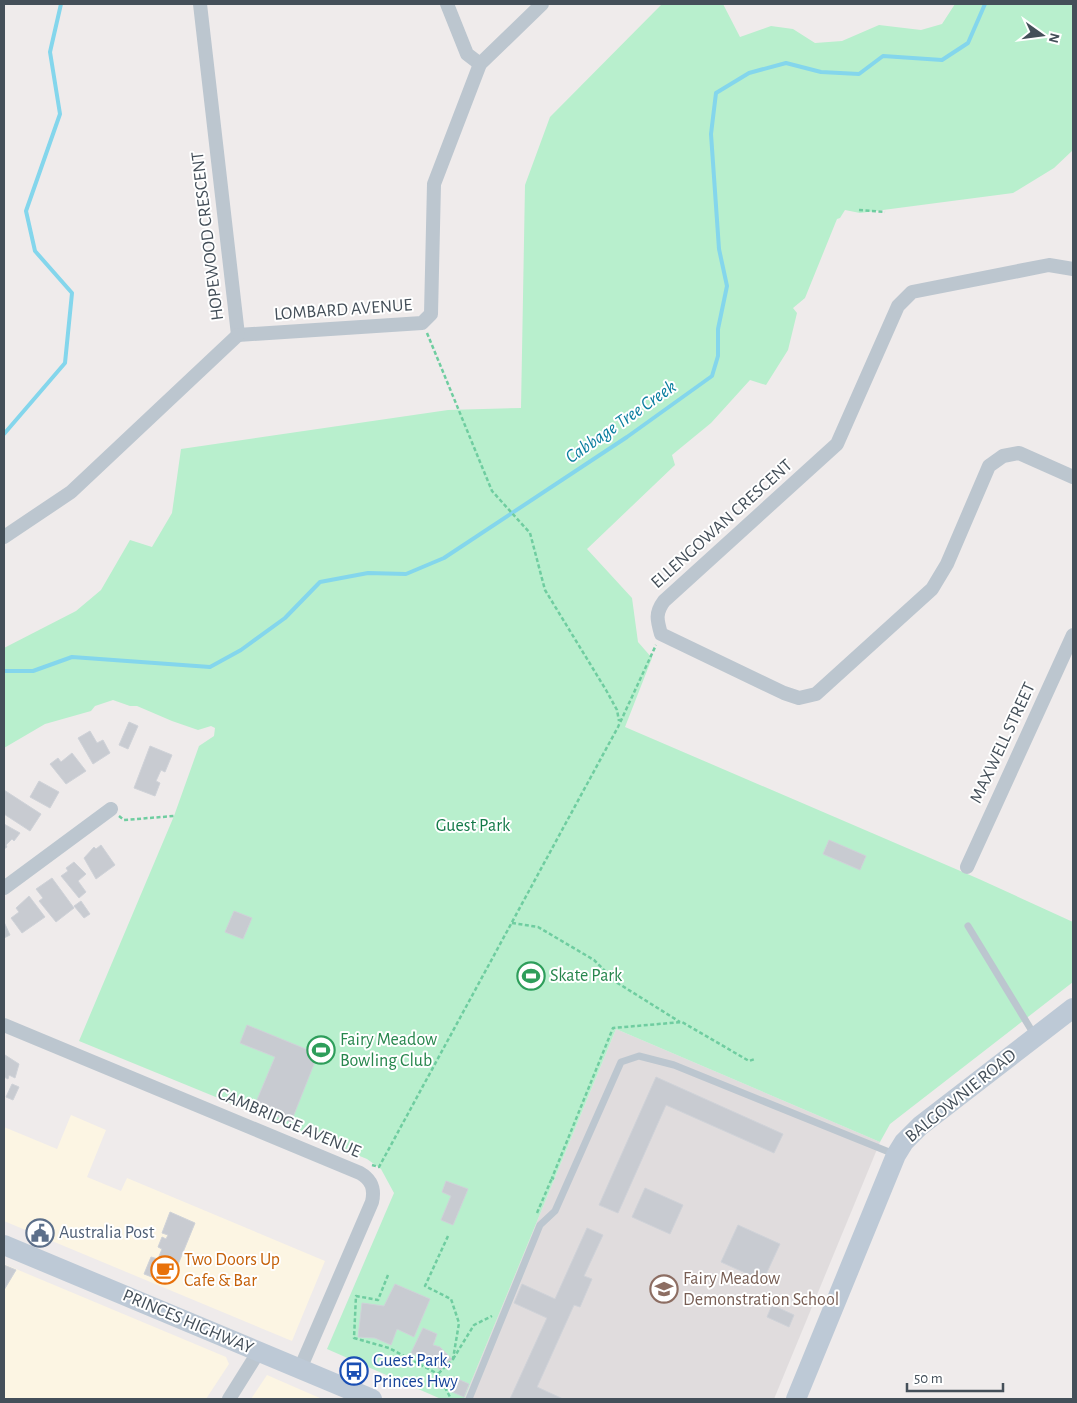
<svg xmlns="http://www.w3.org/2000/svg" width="1077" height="1403" viewBox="0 0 1077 1403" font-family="'Alegreya Sans',sans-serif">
  <rect width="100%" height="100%" fill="#efebeb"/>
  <g fill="#fcf5e3">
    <polygon points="71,1115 106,1130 87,1177 121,1191 127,1178 325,1261 292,1341 4,1221 4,1127 57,1149"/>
    <polygon points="4,1264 226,1357 229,1364 206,1399 4,1399"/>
    <polygon points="267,1375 322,1399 251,1399"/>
  </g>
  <polygon fill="#e0dcdd" points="616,1029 880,1142 774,1399 464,1399"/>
  <polygon fill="#b8efcd" points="662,4 723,4 740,37 771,26 793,29 815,43 842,41 879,25 921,30 942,24 955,4 1073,4 1073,150 1054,168 1013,193 860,213 845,210 840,218 837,219 805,298 793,308 797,313 788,350 766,385 750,380 711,423 672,455 675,465 587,549 632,598 638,642 652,658 625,727 979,879 1073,922 1073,982 890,1124 880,1142 616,1029 464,1399 441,1399 327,1349 394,1193 381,1169 367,1159 79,1041 174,816 199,746 214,736 215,728 211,726 198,730 172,721 137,706 130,706 113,700 95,706 91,711 45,724 4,748 4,648 76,611 101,590 130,540 152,547 172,513 181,449 448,410 521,408 525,185 550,117"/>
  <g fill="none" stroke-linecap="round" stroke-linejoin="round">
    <g stroke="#84d6ec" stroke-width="4">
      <polyline points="4,434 65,363 72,293 35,251 26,211 60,114 50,52 61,4"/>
      <polyline points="4,671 33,671 72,657 210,667 241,650 285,618 320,582 368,573 406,574 444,558 627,437 712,376 718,356 718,329 727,286 719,249 711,134 716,93 749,73 786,63 821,72 859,74 883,56 942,60 968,43 985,4"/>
    </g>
  </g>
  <g fill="#c8cbd1" stroke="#cfd2d8">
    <polygon points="129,722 138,726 128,749 119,745"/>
    <polygon points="90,731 97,743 103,740 110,753 93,764 78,738"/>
    <polygon points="150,746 172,755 165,772 161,770 156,781 160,783 155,796 134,788"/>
    <polygon points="72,753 86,771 66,784 50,764 58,758 61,762"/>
    <polygon points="39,781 59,792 50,808 30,797"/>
    <polygon points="4,790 41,814 30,831 4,814"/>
    <polygon points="4,824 20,833 14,841 12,839 6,845 7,847 4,849"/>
    <polygon points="829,840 866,856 860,870 823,854"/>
    <polygon points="101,845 115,865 96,879 84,858 94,847 96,849"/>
    <polygon points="74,862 86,874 78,881 86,892 79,898 61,876 68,871 66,868"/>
    <polygon points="52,878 74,908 56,922 39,901 43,898 36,889"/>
    <polygon points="29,896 45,917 22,933 11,918 19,912 16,908"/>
    <polygon points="81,901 90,914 84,918 74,906"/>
    <polygon points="234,911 252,918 243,939 225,932"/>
    <polygon points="4,922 10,935 4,938"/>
    <polygon points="247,1025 318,1054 291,1122 254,1107 275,1057 240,1043"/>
    <polygon points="5,1055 19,1064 15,1078 9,1075 8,1079 4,1077"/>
    <polygon points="656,1077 783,1134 774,1153 666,1105 618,1213 599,1205"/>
    <polygon points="12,1084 19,1087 13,1100 6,1097"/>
    <polygon points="446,1181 468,1189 453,1225 441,1220 451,1196 442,1192"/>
    <polygon points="645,1188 683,1205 670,1234 632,1217"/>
    <polygon points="170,1212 195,1223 170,1284 144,1274 151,1257 158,1259 162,1249 158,1247 162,1237 166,1239 168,1235 162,1233"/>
    <polygon points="738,1225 780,1244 763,1281 721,1262"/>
    <polygon points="587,1228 603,1235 584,1276 592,1279 580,1307 574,1305 537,1387 563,1399 510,1399 547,1318 514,1303 522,1284 555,1299"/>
    <polygon points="4,1265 16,1270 4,1290"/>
    <polygon points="395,1284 430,1299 414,1337 397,1329 391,1345 375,1338 358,1337 362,1303 384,1306"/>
    <polygon points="772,1305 794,1315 789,1327 767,1317"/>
    <polygon points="423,1328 437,1334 433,1345 440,1347 452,1359 440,1370 430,1361 411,1353"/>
    <polygon points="453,1377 469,1384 464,1397 448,1390"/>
  </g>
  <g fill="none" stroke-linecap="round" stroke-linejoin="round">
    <g stroke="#6fcda0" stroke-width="2.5" stroke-dasharray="4 2.5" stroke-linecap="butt">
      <polyline points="859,210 885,212"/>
      <polyline points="427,333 492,491 530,533 545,590 606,690 617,710 619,721"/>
      <polyline points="119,816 124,820 174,816"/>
      <polyline points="512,923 538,927 594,960 616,982 680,1022"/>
      <polyline points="372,1165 379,1167 618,727 656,645"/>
      <polyline points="554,1179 552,1178 613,1028 682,1022 749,1061 755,1059"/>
      <polyline points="537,1213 552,1178"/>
      <polyline points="448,1236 425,1286 451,1299 459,1323 453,1359 438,1374 451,1399"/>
      <polyline points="388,1275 378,1300 356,1296 354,1338 389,1348 438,1374"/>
      <polyline points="453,1359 474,1325 492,1316"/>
    </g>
    <g stroke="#bcc6cf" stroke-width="7">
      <polyline points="968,926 1035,1036"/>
      <polyline points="469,1399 540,1225 555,1211 621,1062 639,1056 674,1065 894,1154"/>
    </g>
    <g stroke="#bcc6cf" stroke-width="14">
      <polyline points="200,4 238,335"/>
      <polyline points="447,4 467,54 480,64"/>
      <path d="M 1073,269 L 1049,265 L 912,292 L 898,306 L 837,444 L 664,601 C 655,613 657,620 661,634 L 784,693 L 799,698 L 816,694 L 932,589 L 947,564 L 989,466 L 1003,456 L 1019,453 L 1073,477"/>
      <polyline points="238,335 422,323 431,314 434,184 480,64 542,4"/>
      <polyline points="4,537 71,492 238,335"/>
      <polyline points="967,867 1073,635"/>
      <polyline points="4,888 111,809"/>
      <path d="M 4,1025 L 360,1173 C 372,1180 375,1189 372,1202 L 300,1369"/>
      <polyline points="229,1399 259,1351"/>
    </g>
    <g stroke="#bdc9d6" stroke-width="20">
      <polyline points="4,1245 372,1399"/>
      <polyline points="796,1399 896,1155 904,1142 920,1126 1073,1008"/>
    </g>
  </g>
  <defs>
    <g id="stadium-ring" transform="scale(1.4375)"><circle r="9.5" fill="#fff" stroke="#2e9e5b" stroke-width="1.5"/><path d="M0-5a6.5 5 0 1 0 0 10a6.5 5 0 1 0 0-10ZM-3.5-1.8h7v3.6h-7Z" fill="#2e9e5b"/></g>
    <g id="civic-ring" transform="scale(1.4375)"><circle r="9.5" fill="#fff" stroke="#5c6f8a" stroke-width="1.5"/><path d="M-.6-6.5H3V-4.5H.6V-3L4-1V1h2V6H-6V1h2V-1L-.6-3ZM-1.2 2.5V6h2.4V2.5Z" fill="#5c6f8a"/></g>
    <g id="cafe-ring" transform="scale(1.4375)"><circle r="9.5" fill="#fff" stroke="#e8710a" stroke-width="1.5"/><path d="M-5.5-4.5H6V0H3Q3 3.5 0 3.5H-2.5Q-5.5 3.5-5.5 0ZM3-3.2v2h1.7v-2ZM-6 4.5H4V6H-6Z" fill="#e8710a"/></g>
    <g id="school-ring" transform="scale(1.4375)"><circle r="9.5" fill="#fff" stroke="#8d6e63" stroke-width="1.5"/><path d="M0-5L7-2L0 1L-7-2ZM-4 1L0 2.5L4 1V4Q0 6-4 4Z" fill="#8d6e63"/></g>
    <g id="bus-ring" transform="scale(1.4375)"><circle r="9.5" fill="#fff" stroke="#1a4fb4" stroke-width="1.5"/><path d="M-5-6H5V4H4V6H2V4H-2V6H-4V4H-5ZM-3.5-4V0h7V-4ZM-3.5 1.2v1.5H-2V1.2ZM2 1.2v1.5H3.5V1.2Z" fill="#1a4fb4"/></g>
  </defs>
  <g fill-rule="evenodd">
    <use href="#stadium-ring" x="531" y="976"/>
    <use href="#stadium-ring" x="321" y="1050"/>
    <use href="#civic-ring" x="40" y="1233"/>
    <use href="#cafe-ring" x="165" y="1270"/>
    <use href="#school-ring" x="664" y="1289"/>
    <use href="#bus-ring" x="354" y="1371"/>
  </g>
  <g text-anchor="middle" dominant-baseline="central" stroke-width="4" stroke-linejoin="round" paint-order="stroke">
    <g font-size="18" fill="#444f59" stroke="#fff">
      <text transform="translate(208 236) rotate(-97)">HOPEWOOD CRESCENT</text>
      <text transform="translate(343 310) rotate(-4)">LOMBARD AVENUE</text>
      <text transform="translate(722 524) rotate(-42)">ELLENGOWAN CRESCENT</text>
      <text transform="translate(1003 743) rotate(-65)">MAXWELL STREET</text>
      <text transform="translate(961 1096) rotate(-39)">BALGOWNIE ROAD</text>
      <text transform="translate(289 1123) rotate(23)">CAMBRIDGE AVENUE</text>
      <text transform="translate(188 1322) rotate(23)">PRINCES HIGHWAY</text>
    </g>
    <g font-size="18" fill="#157a49" stroke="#fff">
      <text x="473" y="826">Guest Park</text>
    </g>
    <g font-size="18" fill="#27864d" stroke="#fff" text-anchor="start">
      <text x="550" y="976">Skate Park</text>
      <text x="340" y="1040">Fairy Meadow<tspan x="340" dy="21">Bowling Club</tspan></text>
    </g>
    <g font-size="18" fill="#4e5e75" stroke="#fff" text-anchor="start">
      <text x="59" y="1233">Australia Post</text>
    </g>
    <g font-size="18" fill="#c56008" stroke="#fff" text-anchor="start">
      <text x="184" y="1260">Two Doors Up<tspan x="184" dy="21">Cafe &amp; Bar</tspan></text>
    </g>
    <g font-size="18" fill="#785e54" stroke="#fff" text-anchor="start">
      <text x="683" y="1279">Fairy Meadow<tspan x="683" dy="21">Demonstration School</tspan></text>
    </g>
    <g font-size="18" fill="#164399" stroke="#fff" text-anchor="start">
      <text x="373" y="1361">Guest Park,<tspan x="373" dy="21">Princes Hwy</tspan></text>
    </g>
    <g font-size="19" font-style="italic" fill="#0a7e9f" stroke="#fff">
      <text transform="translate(621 422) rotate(-35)">Cabbage Tree Creek</text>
    </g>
  </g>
  <rect width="1077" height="1403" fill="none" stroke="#444f59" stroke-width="10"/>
  <g transform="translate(1042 35) rotate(104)" stroke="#ffffff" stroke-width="4" paint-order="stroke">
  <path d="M0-4L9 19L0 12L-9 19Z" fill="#444f59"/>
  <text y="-8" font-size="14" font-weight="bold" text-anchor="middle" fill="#444f59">N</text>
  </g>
  <path d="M907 1383v8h96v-8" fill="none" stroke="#444f59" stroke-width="2.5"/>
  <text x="914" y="1383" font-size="15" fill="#444f59" stroke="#ffffff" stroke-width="4" paint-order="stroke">50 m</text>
</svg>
